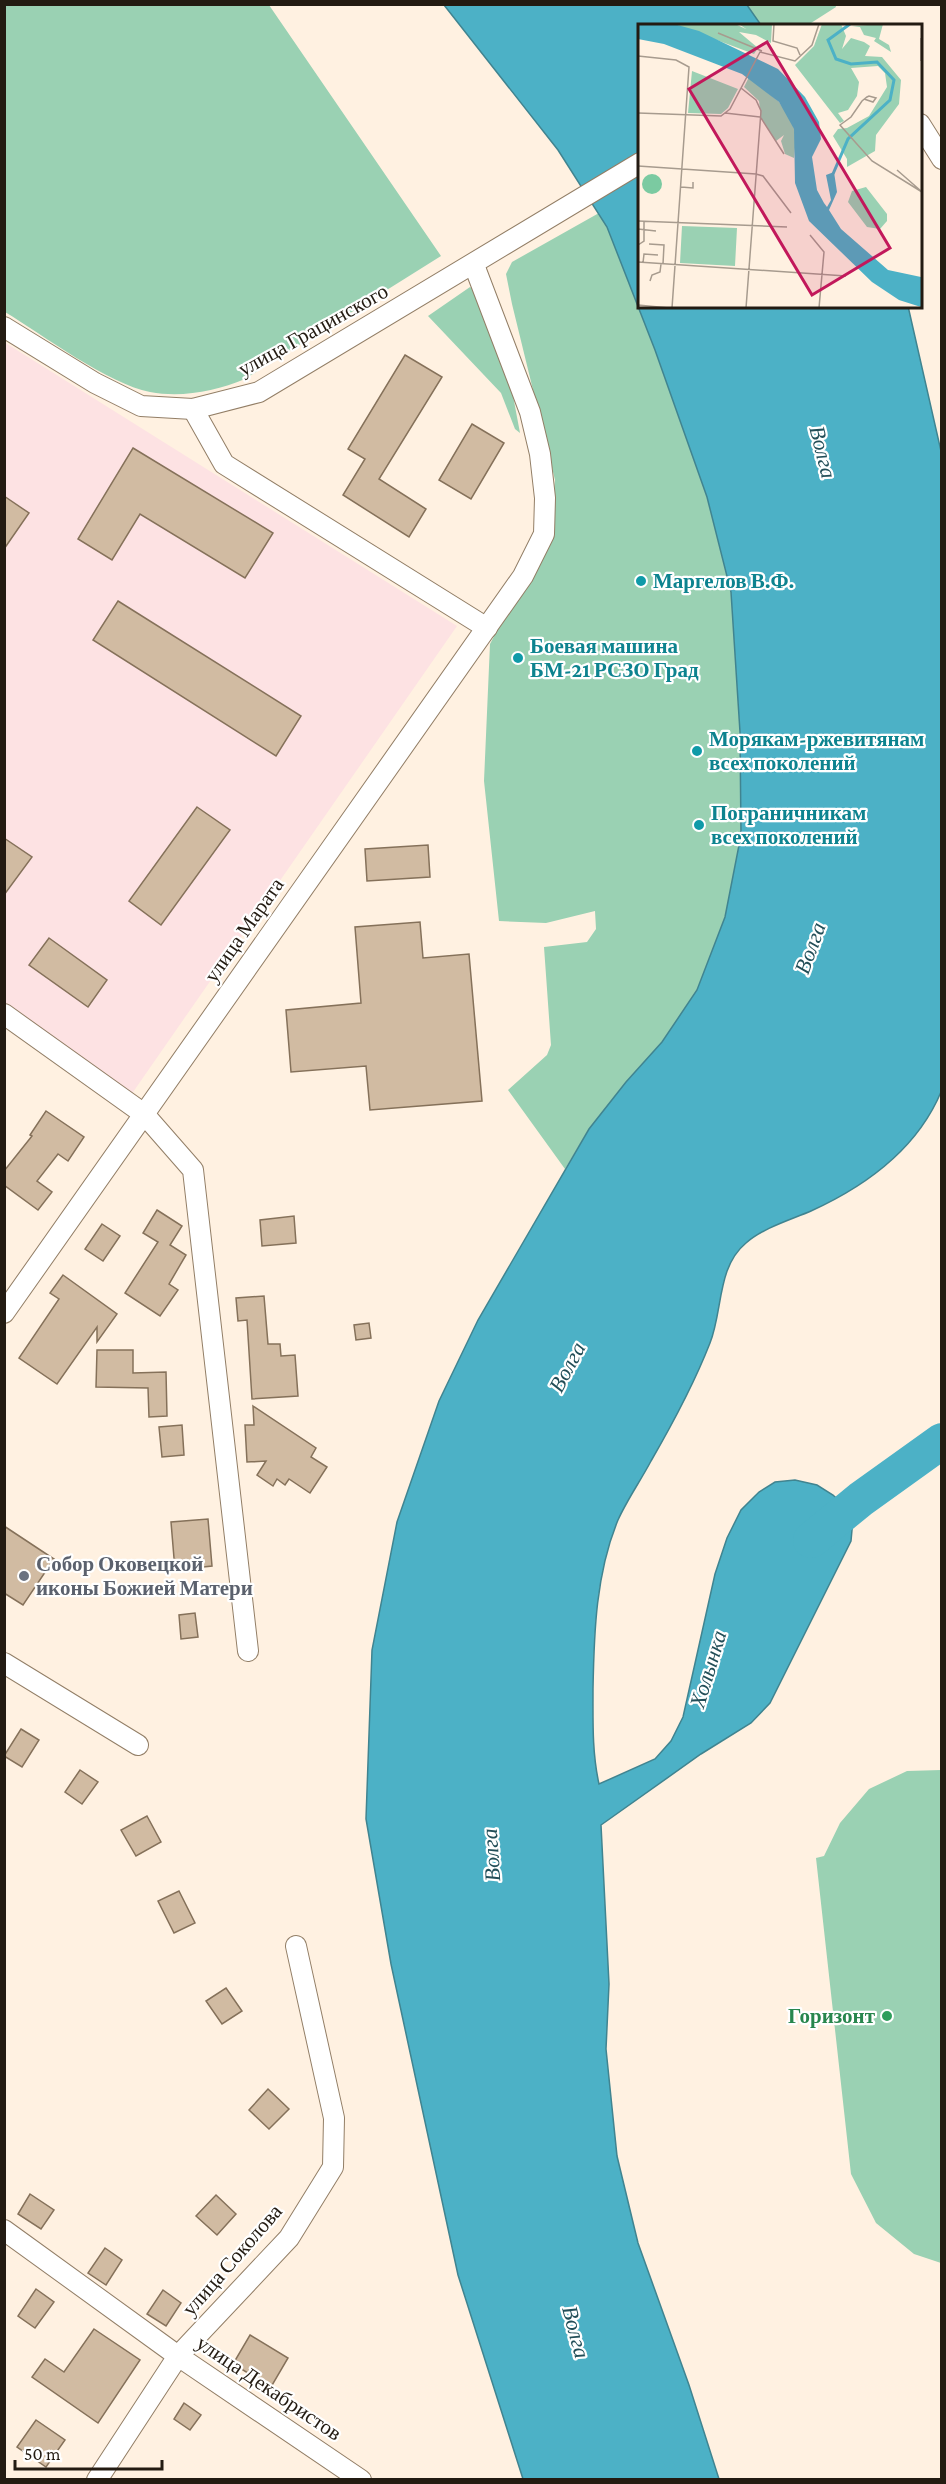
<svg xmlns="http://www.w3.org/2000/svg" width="946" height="2484" viewBox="0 0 946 2484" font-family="'Crimson Pro',serif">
  <rect width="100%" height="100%" fill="#fff1e1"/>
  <polygon fill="#fde2e3" points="4,342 457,626 131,1095 5,1005"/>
  <g fill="#9ad1b3">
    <polygon points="835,4 836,7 811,23 797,25 761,25 747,5"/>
    <path d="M 4,5 L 269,5 L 441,256 L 245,379 C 216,391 182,398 150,392 C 108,384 43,335 5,312 Z"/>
    <polygon points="599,213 607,227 655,350 707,497 731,592 740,732 741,835 725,917 697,990 662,1042 626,1082 589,1129 565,1169 508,1090 547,1055 551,1045 544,947 587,942 596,929 595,911 546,923 499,921 484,781 490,644 550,529 555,480 512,304 506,274 512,262"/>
    <polygon points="470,287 477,292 511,385 520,433 515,429 501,393 428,316"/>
    <polygon points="941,1770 942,1770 941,2263 914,2254 876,2223 851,2174 816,1858 824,1856 840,1823 869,1789 907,1771"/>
  </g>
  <path fill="#4cb1c6" stroke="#408490" stroke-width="1.5" d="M 444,5 L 747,5 L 761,25 L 640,26 L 640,306 L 908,306 L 941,451 L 941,1092 C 917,1149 866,1186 811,1211 C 790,1220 763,1228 746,1243 C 717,1267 723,1310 710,1343 C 694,1384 673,1423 651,1461 C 641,1480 627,1500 618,1520 C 596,1573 594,1632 593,1689 C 593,1721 592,1753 599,1784 L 655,1759 L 671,1741 L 683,1717 L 715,1574 L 727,1538 L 741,1510 L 759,1492 L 775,1482 L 795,1480 L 817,1485 L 833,1495 L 846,1507 L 853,1519 L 851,1541 L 770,1703 L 751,1723 L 701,1754 L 601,1825 L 609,1984 L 606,2049 L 617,2156 L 638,2243 L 689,2385 L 719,2479 L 523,2479 L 458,2275 L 391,1964 L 366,1819 L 372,1650 L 397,1522 L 439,1401 L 478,1320 L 589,1129 L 626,1082 L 662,1042 L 697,990 L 725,917 L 741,835 L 740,732 L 731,592 L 707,497 L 655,350 L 607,227 L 558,150 Z"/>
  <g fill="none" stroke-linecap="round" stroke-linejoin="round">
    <polyline stroke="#4cb1c6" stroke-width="36" points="811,1540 861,1499 942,1441"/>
  </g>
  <g fill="#d1bba2" stroke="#85715a" stroke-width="1.5">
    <polygon points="405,355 442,377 379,479 426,509 409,537 343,495 365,459 348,449"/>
    <polygon points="472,424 504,443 471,499 439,480"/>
    <polygon points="133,448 273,533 245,578 140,514 112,560 78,539"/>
    <polygon points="4,496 29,513 4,549"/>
    <polygon points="118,601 301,716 276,756 93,640"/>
    <polygon points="197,807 230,830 161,925 129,901"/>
    <polygon points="4,838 32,857 4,895"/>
    <polygon points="428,845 430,877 367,881 365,849"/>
    <polygon points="420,922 423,958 469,954 482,1101 370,1110 366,1066 291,1072 286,1010 361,1003 355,927"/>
    <polygon points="49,938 107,980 88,1007 29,965"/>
    <polygon points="46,1111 84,1137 68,1161 58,1154 37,1181 52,1192 38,1210 4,1185 4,1171 32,1136 30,1135"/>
    <polygon points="157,1210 182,1226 170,1245 186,1255 169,1284 178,1290 160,1316 125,1293 158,1242 143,1233"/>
    <polygon points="294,1216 296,1243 262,1246 260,1220"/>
    <polygon points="102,1224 120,1236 103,1261 85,1249"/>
    <polygon points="63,1275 117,1314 97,1342 97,1327 57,1384 19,1358 59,1299 50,1293"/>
    <polygon points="264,1296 268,1344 280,1344 281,1356 295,1355 298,1396 252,1399 247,1320 238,1321 236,1298"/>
    <polygon points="369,1323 371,1338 356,1340 354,1325"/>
    <polygon points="97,1350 133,1350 133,1373 166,1372 167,1416 149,1417 148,1388 96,1387"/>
    <polygon points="253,1406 316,1448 311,1457 327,1467 310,1493 289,1479 285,1485 277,1479 273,1486 257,1475 266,1461 247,1462 245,1425 254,1425"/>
    <polygon points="182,1425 184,1455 162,1457 159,1427"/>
    <polygon points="208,1519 212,1566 175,1570 171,1522"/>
    <polygon points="4,1526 54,1559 23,1605 4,1593"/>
    <polygon points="195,1613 198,1637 181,1639 179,1615"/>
    <polygon points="21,1729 39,1740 22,1767 4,1756"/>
    <polygon points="80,1770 98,1782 82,1804 65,1792"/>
    <polygon points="147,1816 161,1842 136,1856 121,1830"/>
    <polygon points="179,1891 195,1923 174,1933 158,1901"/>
    <polygon points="226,1988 242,2011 222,2024 206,2001"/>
    <polygon points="268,2089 289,2109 269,2129 249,2110"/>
    <polygon points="30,2194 54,2210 41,2229 18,2214"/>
    <polygon points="216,2195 236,2214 217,2235 196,2216"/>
    <polygon points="105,2248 122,2260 106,2285 88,2273"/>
    <polygon points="36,2289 54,2302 35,2328 18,2316"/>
    <polygon points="163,2290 181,2303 166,2326 147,2314"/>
    <polygon points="94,2329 140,2360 98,2423 32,2377 45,2359 64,2372"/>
    <polygon points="250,2335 288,2358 271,2387 233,2364"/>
    <polygon points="184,2403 201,2415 190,2430 174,2419"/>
    <polygon points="36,2420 65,2440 46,2467 17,2447"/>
  </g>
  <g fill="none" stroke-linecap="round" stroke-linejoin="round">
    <g stroke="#927e66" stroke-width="22">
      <g id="street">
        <polyline points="920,124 942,159"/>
        <polyline points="4,327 95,383 141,406 193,409 259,392 640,163"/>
        <polyline points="193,409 224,464 487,628"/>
        <polyline points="4,1014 144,1114 193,1170 248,1651"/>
        <polyline points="4,1313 523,576 544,534 545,498 540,454 530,412 474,265"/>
        <polyline points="4,1663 138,1745"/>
        <polyline points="4,2230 178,2356 361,2480"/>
        <polyline points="97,2480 178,2356 289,2238 333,2167 334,2118 296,1946"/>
      </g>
    </g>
    <use href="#street" stroke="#fff" stroke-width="20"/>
  </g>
  <g fill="#0f9aa8" stroke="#fff" stroke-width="2">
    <circle cx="641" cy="581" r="6"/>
    <circle cx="518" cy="658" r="6"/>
    <circle cx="697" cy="751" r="6"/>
    <circle cx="699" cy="825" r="6"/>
  </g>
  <circle fill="#6b7280" stroke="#fff" stroke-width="2" cx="24" cy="1576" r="6"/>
  <circle fill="#2e9e5b" stroke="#fff" stroke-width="2" cx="887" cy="2016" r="6"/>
  <g text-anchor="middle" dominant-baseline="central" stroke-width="4.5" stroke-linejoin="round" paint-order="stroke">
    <g font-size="21" fill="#231b12" stroke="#fff">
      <text transform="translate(313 330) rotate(-29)">улица Грацинского</text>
      <text transform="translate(244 930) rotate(-55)">улица Марата</text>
      <text transform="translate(232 2260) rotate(-49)">улица Соколова</text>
      <text transform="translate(269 2388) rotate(34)">улица Декабристов</text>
    </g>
    <g font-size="21" font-weight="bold" fill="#0d838f" stroke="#fff" text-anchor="start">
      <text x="653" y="581">Маргелов В.Ф.</text>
      <text x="530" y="646">Боевая машина<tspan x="530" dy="24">БМ-21 РСЗО Град</tspan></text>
      <text x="709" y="739">Морякам-ржевитянам<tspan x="709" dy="24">всех поколений</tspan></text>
      <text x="711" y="813">Пограничникам<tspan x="711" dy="24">всех поколений</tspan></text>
    </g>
    <g font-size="21" font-weight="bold" fill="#5b616d" stroke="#fff" text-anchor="start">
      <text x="36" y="1564">Собор Оковецкой<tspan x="36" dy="24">иконы Божией Матери</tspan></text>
    </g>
    <g font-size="21" font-weight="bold" fill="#27864d" stroke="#fff" text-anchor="end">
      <text x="875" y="2016">Горизонт</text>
    </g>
    <g font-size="22" font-style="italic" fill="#224e58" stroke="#fff">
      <text transform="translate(823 452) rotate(76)">Волга</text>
      <text transform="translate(810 948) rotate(-70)">Волга</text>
      <text transform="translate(567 1367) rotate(-62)">Волга</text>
      <text transform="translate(708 1669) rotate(-73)">Холынка</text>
      <text transform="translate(491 1855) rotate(-94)">Волга</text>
      <text transform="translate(576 2332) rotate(75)">Волга</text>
    </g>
  </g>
  <g transform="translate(638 24)">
    <rect width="284" height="284" fill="#fff1e1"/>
    <path d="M 36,0 L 97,0 L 108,5 L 101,0 L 134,0 L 133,19 L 118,11 L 101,8 L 120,24 L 116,30 ZM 184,0 L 203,0 L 208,12 L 204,25 L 213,14 L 226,18 L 232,22 L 227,32 L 244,33 L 263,56 L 261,80 L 238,111 L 237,127 L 209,143 L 209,135 L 195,112 L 200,105 L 209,104 L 231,92 L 249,63 L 247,49 L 240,42 L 213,44 L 221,58 L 219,72 L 210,86 L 200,89 L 206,97 L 202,99 L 157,41 L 176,22 ZM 245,0 L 241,15 L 251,21 L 253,28 L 236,17 L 238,14 L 226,11 L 222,3 L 214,2 ZM 54,47 L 100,65 L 90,84 L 83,90 L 50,89 ZM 111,53 L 141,78 L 154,97 L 158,112 L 156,134 L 147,130 L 143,117 L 146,111 L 138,117 L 123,94 L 121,77 L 106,63 ZM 228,163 L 249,190 L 249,197 L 242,205 L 229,203 L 210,178 L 214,167 ZM 44,202 L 99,204 L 97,242 L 42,239 Z" fill="#9ad1b3"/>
    <path d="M4 160a10 10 0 1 1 20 0a10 10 0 1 1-20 0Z" fill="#7bcaa1"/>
    <path d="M 0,0 L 36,0 L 61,7 L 140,45 L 167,73 L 181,98 L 183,115 L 174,133 L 179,166 L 186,179 L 189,183 L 193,176 L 188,151 L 196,148 L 199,168 L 191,186 L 203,205 L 250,246 L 283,253 L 283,283 L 261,276 L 234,258 L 171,197 L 157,159 L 156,105 L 141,78 L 104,50 L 26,20 L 0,15 Z" fill="#4cb1c6"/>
    <path fill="none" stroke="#4cb1c6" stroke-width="3" d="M 195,150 L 210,115 L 252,76 L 256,56 L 239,38 L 213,40 L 198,35 L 190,16 L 212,0"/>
    <path fill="none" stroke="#a79b8e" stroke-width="1.5" d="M 136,0 L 135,17 L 159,24 L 162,31M 80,9 L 124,27M 0,32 L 38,36 L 51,43 L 34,284M 283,37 L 283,14M 103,64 L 118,76 L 123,87 L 108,284M 226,75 L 235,78 L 238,74 L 231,72 L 229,73 L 224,77 L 213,93 L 202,101 L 234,137 L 284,168M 0,89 L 83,92 L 92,85 L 122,28 L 157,37 L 174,21 L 181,0M 87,89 L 122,93M 123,94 L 146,130M 0,142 L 118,150 L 125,152 L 153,189M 259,146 L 283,167M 43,163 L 55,164 L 55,158M 0,197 L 149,203M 0,205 L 18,207M 172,211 L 186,228 L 181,284M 11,220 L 26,221 L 25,240M 0,221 L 6,217 L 6,197M 0,238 L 208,252M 5,239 L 6,230 L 20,231M 12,257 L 14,251 L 22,248 L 23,240M 0,281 L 31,284"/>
    <path fill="#c2185b" fill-opacity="0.15" stroke="#c2185b" stroke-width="3" d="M 129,18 L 252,224 L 174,271 L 51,65 Z"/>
    <rect width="284" height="284" fill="none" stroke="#231b12" stroke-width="3"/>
  </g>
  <rect width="946" height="2484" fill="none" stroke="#231b12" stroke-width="12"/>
  <path d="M15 2460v9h147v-9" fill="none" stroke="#231b12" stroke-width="3"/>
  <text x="24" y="2460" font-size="18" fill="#231b12" stroke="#ffffff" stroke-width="4.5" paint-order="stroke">50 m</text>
</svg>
